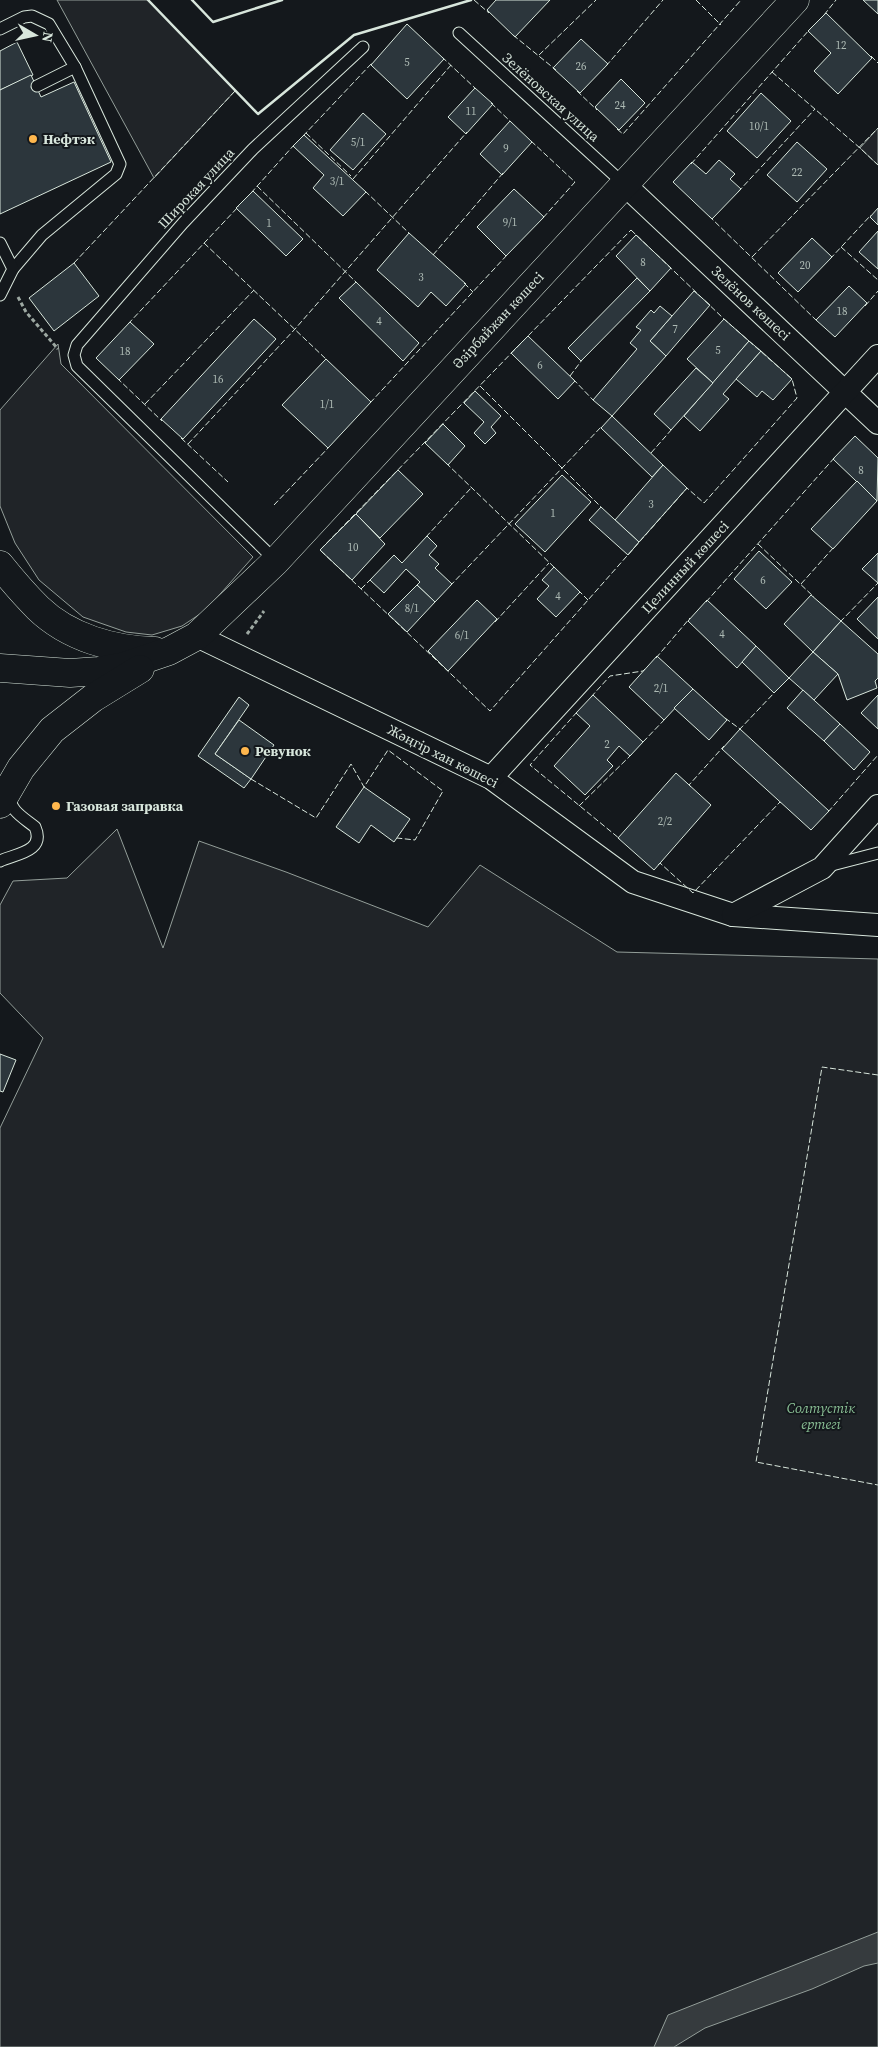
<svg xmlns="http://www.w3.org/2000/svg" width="878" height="2047" viewBox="0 0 878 2047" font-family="'Source Serif 4',serif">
  <rect width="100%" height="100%" fill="#14181c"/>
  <g fill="#202428" stroke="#939e99">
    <polygon points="57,0 148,0 235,91 154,178"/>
    <polygon points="878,128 878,165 860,148"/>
    <polygon points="58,344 61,364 253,557 206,610 182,626 152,635 126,632 83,617 39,580 15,543 0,506 0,410"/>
    <polygon points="117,829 163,948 199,841 286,872 428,927 480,865 617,952 878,959 878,2047 0,2047 0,1128 43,1038 0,993 0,905 13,881 67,878"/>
  </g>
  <polygon fill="#363b3e" stroke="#939e99" points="878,1932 878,1963 864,1966 812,1989 705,2028 674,2047 654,2047 668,2015"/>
  <g fill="#2c363c" stroke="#d8e6dc">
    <polygon points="496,0 550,0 515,37 487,10"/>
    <polygon points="863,0 878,0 878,14"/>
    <polygon points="826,13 872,58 838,94 814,71 831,53 808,31"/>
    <polygon points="407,24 444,59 407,99 371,65"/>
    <polygon points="581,39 608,64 580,93 553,68"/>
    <polygon points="17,42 33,75 0,90 0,51"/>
    <polygon points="31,75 41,97 74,82 111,162 0,214 0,90"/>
    <polygon points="621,79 645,103 619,130 595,107"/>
    <polygon points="475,88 493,104 466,134 448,117"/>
    <polygon points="761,93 791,121 757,158 727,131"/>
    <polygon points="363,113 386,134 353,170 330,150"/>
    <polygon points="510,121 532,142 502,175 480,154"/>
    <polygon points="304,135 366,192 343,216 313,188 324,175 293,146"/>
    <polygon points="797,142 827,169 797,202 767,175"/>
    <polygon points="719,160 735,174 730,179 741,189 712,219 673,182 692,162 706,174"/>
    <polygon points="514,189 544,217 506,256 477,227"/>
    <polygon points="253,191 303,239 286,256 236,208"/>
    <polygon points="878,208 878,225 870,217"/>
    <polygon points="878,231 878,269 859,252"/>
    <polygon points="409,233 466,284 446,306 431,292 418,307 377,270"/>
    <polygon points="636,235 671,268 650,291 616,256"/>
    <polygon points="812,238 832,257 798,292 778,273"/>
    <polygon points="74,263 99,296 54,331 29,298"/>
    <polygon points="637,278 650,291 581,361 568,348"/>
    <polygon points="356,282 419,343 403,361 339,298"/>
    <polygon points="849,286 867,303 835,337 816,320"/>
    <polygon points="694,291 710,305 666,356 650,341"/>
    <polygon points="660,306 672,316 650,341 666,356 612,416 593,400 637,349 630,343 641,330 636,327 651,310 654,313"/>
    <polygon points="254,319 276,339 183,439 161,419"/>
    <polygon points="724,319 749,341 713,383 687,359"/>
    <polygon points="130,322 154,344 119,380 96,358"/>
    <polygon points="528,336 575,381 558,399 511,353"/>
    <polygon points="749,341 761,351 723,394 729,399 700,431 684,416"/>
    <polygon points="761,351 792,379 773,400 762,391 757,397 736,379"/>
    <polygon points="326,359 371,402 328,448 282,405"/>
    <polygon points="696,368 713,383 671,430 654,414"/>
    <polygon points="475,391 501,416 491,427 496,433 485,444 474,433 484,422 464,403"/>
    <polygon points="612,416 663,465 652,477 601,428"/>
    <polygon points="443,424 465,446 448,465 425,443"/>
    <polygon points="855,436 878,458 877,501 833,459"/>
    <polygon points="663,465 687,488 639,542 615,520"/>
    <polygon points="398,470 423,494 380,538 356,514"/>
    <polygon points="562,475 591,502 545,552 515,524"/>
    <polygon points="857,481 877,501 833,549 811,529"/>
    <polygon points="601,507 639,542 628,555 589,520"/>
    <polygon points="356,514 385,544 352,580 320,550"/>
    <polygon points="427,536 437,546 429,555 439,564 435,568 452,584 435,602 417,585 420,582 406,569 384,593 370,580 394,555 402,563"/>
    <polygon points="759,551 792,582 766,609 734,579"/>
    <polygon points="878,553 878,583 862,569"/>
    <polygon points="554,567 580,592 556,617 537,599 549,586 542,580"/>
    <polygon points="417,585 435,602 407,632 388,614"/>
    <polygon points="811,595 841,621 813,652 784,624"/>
    <polygon points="878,597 878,639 857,619"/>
    <polygon points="477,600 497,619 448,671 428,651"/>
    <polygon points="707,600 756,646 737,668 688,621"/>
    <polygon points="841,621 878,654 878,678 875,681 877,688 847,700 838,674 813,652"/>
    <polygon points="756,646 789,678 774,693 742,662"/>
    <polygon points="813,652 838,674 814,700 789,678"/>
    <polygon points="657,656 693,689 664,720 629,687"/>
    <polygon points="693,689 727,720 709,740 674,708"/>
    <polygon points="803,690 840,724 824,741 787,708"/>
    <polygon points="593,695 643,742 630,756 619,746 607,760 613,766 585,795 554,766 590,726 576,713"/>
    <polygon points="878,695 878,729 861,713"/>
    <polygon points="239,697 249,705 215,754 251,779 244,788 198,756"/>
    <polygon points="239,720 274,745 251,779 215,754"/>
    <polygon points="840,724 870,752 854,770 824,741"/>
    <polygon points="740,729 829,811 811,830 722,749"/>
    <polygon points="676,773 711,805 654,870 618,838"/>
    <polygon points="364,787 410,819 394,842 371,825 359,843 336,827"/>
    <polygon points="0,1054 16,1060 3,1092 0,1091"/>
  </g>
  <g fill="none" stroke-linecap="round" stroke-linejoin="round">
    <g stroke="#d8e6dc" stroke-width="13">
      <g id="service">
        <polyline points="0,29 24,17 32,16 49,24 75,67 120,164 116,174 42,235 13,269"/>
        <polyline points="459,33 624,184"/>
        <polyline points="37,86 75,67"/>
        <polyline points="0,243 13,269 0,295"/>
        <polyline points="276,561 77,366 74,355 77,345 183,223 253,149 363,47"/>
        <path d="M 0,861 C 15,854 46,852 35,827 C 24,818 8,810 10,794"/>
        <polyline points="828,866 878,853"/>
      </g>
    </g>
    <g stroke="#d8e6dc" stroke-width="24">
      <g id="minor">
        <polyline points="624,184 878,423"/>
        <polyline points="197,636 491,778 633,882 733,915 878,925"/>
        <polyline points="491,778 878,356"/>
        <polyline points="733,915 822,868 878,806"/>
      </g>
    </g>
    <g stroke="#d8e6dc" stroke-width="29">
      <g id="secondary">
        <path d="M 0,565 C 12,580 25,595 38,608 C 69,638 114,650 155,651"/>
        <polyline points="0,668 70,673 99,671 125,666 169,651 197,636 276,561 795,0"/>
        <polyline points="0,804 21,768 52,730 93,698 140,669"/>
      </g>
    </g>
    <g stroke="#9da8a2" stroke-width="3" stroke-dasharray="4 2.5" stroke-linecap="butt">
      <polyline points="18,297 26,312 58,349"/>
      <polyline points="247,634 264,611"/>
    </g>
    <use href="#service" stroke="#14181c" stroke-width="11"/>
    <use href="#minor" stroke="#14181c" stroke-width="22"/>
    <use href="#secondary" stroke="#14181c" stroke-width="28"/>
    <g stroke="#d8e6dc" stroke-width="1" stroke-dasharray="6 2.5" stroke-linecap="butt">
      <polyline points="474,0 489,13"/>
      <polyline points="696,0 721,25"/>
      <polyline points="824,15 836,0"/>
      <polyline points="513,35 556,70"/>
      <polyline points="539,55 596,0"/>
      <polyline points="871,56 878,63"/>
      <polyline points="442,57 476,89"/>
      <polyline points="606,66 663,0"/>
      <polyline points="772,72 860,148 878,165"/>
      <polyline points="577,91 597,110"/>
      <polyline points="491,103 511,122"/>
      <polyline points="617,129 623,134 741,0"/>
      <polyline points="306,133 351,176"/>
      <polyline points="303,136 372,63"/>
      <polyline points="531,141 575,182 542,219"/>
      <polyline points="691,164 810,29"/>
      <polyline points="353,179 451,65"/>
      <polyline points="257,186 357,283"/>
      <polyline points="365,191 410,234"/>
      <polyline points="738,192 815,109"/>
      <polyline points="251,193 294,145"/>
      <polyline points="709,216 817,321"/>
      <polygon points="631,230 724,319 792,379 797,398 704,503 687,488 490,711 320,550"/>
      <polyline points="204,243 327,360"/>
      <polyline points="841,247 878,280"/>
      <polyline points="433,255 503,173"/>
      <polyline points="752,257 878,128"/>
      <polyline points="830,259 871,215"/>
      <polyline points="74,263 235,91"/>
      <polyline points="464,283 473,292"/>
      <polyline points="865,306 878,291"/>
      <polyline points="128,324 239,206"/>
      <polyline points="570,376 582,360"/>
      <polyline points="117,378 162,421"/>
      <polyline points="573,379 594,401"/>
      <polyline points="480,386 602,508"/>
      <polyline points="370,403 507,255"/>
      <polyline points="145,404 254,290"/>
      <polyline points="181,438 228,482"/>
      <polyline points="188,444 295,329 467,132"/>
      <polyline points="651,453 672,429"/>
      <polyline points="446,463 556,569"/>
      <polyline points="274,505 329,447"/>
      <polyline points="426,537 471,488"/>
      <polyline points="758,544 814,597"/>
      <polyline points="801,584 834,547"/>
      <polyline points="450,586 602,426"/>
      <polyline points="361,589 372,578"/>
      <polyline points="578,590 588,600"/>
      <polyline points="706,602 836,456"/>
      <polyline points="495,622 549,563"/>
      <polyline points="840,622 878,583"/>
      <polyline points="656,658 690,618"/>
      <polyline points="591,697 610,676 643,671 645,669"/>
      <polyline points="577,712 530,765 620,839"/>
      <polyline points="725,718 740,729"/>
      <polyline points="739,730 775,692"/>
      <polyline points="643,742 666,718"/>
      <polyline points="251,779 316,818 351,764 364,787 388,750 443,791 415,840 397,838"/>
      <polyline points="691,787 689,785 724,746"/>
      <polyline points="579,806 632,754"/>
      <polyline points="828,812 878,755"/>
      <polyline points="658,865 660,863 693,893 780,802 781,803"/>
      <polyline points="878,1075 822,1067 756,1462 878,1485"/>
    </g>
    <g stroke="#d8e6dc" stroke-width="2.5">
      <polyline points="148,0 258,114 354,35 471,0"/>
      <polyline points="192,0 213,22 282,0"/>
    </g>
  </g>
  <g fill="#ffb74d" stroke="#14181c" stroke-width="2">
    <circle cx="33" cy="139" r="5"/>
    <circle cx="245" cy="751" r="5"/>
    <circle cx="56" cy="806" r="5"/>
  </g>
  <g text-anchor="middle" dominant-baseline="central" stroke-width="4" stroke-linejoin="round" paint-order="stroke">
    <g font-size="11" fill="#adbab4">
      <text x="841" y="45">12</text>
      <text x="407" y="62">5</text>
      <text x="581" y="66">26</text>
      <text x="620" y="105">24</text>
      <text x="471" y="111">11</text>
      <text x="759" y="126">10/1</text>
      <text x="358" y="142">5/1</text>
      <text x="506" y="148">9</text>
      <text x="797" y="172">22</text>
      <text x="337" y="181">3/1</text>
      <text x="510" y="222">9/1</text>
      <text x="269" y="223">1</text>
      <text x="643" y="262">8</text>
      <text x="805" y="265">20</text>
      <text x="421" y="277">3</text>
      <text x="842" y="311">18</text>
      <text x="379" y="321">4</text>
      <text x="675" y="329">7</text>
      <text x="718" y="350">5</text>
      <text x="125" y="351">18</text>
      <text x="540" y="365">6</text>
      <text x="218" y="379">16</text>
      <text x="327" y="404">1/1</text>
      <text x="861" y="470">8</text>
      <text x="651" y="504">3</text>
      <text x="553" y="513">1</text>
      <text x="353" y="547">10</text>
      <text x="763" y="580">6</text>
      <text x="558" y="596">4</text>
      <text x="412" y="608">8/1</text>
      <text x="722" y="634">4</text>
      <text x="462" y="635">6/1</text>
      <text x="661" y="688">2/1</text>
      <text x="607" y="744">2</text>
      <text x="665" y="821">2/2</text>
    </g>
    <g font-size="14" fill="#d8e6dc" stroke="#14181c">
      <text transform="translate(551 97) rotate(42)">Зелёновская улица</text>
      <text transform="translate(196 188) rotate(-47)">Широкая улица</text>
      <text transform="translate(751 303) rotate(43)">Зелёнов көшесі</text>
      <text transform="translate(498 320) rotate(-47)">Әзірбайжан көшесі</text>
      <text transform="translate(685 567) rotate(-47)">Целинный көшесі</text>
      <text transform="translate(443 756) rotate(27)">Жәңгір хан көшесі</text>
    </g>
    <g font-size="14" font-weight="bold" fill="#d8e6dc" stroke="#14181c" text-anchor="start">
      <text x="43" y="139">Нефтэк</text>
      <text x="255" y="751">Ревунок</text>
      <text x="66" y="806">Газовая заправка</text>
    </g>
    <g font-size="14" font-style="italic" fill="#8ac095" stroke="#14181c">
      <text x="821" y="1408">Солтүстік<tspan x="821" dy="16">ертегі</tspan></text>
    </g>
  </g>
  <g transform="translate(35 35) rotate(99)" stroke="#14181c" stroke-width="4" paint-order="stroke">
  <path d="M0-4L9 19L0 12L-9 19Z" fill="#d8e6dc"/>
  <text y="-8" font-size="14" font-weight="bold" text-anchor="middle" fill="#d8e6dc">N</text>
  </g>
</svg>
